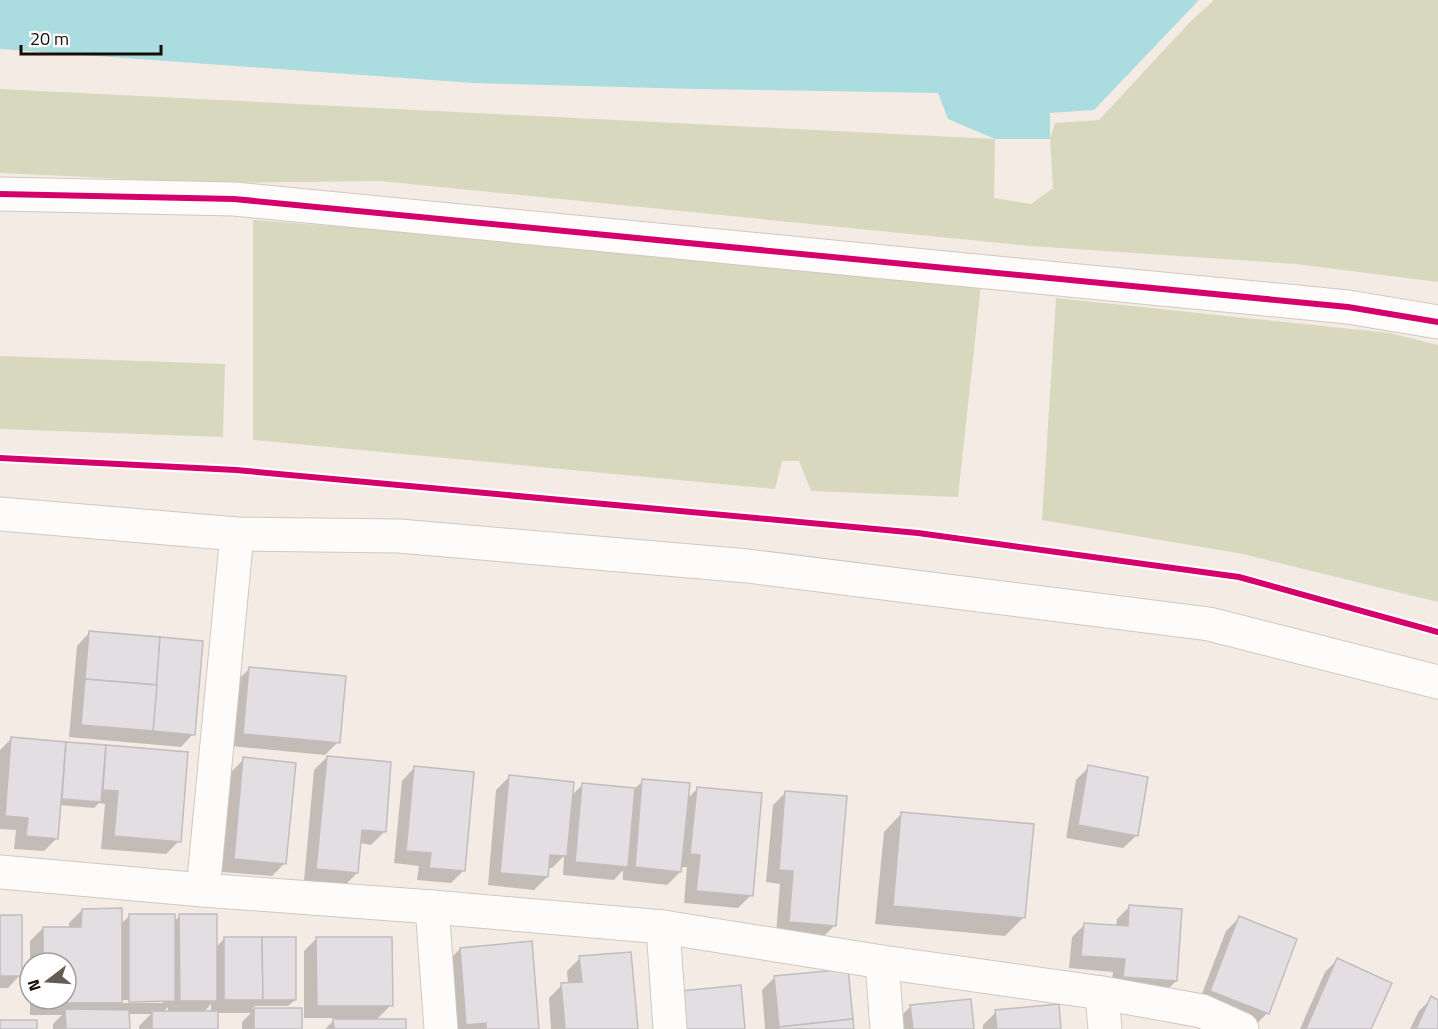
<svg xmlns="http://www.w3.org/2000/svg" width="1438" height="1029" viewBox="0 0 1438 1029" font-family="'Titillium Web',sans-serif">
  <rect width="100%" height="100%" fill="#f4ece4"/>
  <g fill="#d8d8bf">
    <polygon points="1214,0 1438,0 1438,282 1296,264 1031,246 380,181 213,183 0,173 0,89 995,139 994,198 1031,204 1053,188 1050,139 1055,123 1099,120 1189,23"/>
    <polygon points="253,220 573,244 981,285 958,497 811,491 799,461 782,461 775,489 253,440"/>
    <polygon points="1056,298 1390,333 1438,345 1438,602 1243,554 1042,520"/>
    <polygon points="0,356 225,364 223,437 0,429"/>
  </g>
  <polygon fill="#abdce0" points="0,0 1199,0 1094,110 1050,113 1050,139 995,139 948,119 938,93 696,89 473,83 0,49"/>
  <g fill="#0003" fill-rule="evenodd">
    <polygon points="89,633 193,734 181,747 69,737 77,646"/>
    <polygon points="250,668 338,742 325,755 231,746 237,681"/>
    <polygon points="11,739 186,753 179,841 166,854 101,849 105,804 99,803 94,808 59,805 56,839 44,851 14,849 16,830 0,829 0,750"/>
    <polygon points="327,757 384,832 371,845 360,843 357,873 344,886 304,881 314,770"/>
    <polygon points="244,759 285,863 272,876 222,872 231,772"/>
    <polygon points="1089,767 1136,836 1123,848 1066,838 1076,780"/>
    <polygon points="414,768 464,870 451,883 417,880 419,866 394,863 402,781"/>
    <polygon points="509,777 571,796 583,784 634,789 643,781 687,799 697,789 751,895 738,908 684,903 687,867 680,867 680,872 667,885 623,880 623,870 614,880 563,875 564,856 552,868 547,868 547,877 534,890 488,885 496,790"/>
    <polygon points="786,792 835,925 822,938 776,934 780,884 766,882 773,805"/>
    <polygon points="902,813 1024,917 1005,936 875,924 884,832"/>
    <polygon points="1130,906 1176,981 1163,994 1111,989 1113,972 1069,968 1072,937 1085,924 1116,927 1117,919"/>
    <path d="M 82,910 L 120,925 L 129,916 L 173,922 L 180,916 L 215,948 L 224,939 L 295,1000 L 288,1006 L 255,1006 L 252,1009 L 300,1009 L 300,1029 L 242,1029 L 242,1022 L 251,1013 L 217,1013 L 217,1029 L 139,1029 L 139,1026 L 151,1014 L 128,1014 L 128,1029 L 53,1029 L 53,1024 L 62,1015 L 30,1015 L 30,999 L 66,999 L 66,963 L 30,963 L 30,941 L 43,928 L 69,928 L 69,923 ZM 121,1000 L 163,1000 L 163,1003 L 121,1003 ZM 211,1004 L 211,1013 L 203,1013 ZM 168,1007 L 168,1013 L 162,1013 Z"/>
    <polygon points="0,916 20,975 8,988 0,988"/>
    <polygon points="1239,918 1267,1013 1255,1026 1198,1004 1226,931"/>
    <polygon points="317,938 391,1005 376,1020 405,1029 325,1029 336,1018 304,1018 304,951"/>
    <polygon points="460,949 538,1029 453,1029 447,962"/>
    <polygon points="580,958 636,1029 551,1029 549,998 562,985 568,984 567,971"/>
    <polygon points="1337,960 1370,1029 1300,1029 1325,972"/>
    <polygon points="774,978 853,1029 765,1029 762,990"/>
    <polygon points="1432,998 1438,1001 1438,1029 1410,1029 1419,1011"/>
    <polygon points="911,1006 972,1029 899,1029 898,1019"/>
    <polygon points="996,1012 1060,1029 983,1029 983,1025"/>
  </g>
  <g fill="#e2dee2" stroke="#c1bdbf" stroke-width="1.5">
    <polygon points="89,631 160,637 157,685 85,679"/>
    <polygon points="160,637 203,641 195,735 153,731"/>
    <polygon points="249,667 346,676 340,743 243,734"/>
    <polygon points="85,679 157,685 153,731 81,725"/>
    <polygon points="11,737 66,742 58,839 26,836 28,818 5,816"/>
    <polygon points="66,742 106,745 101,802 62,799"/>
    <polygon points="106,745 188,752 181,842 114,836 118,791 103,790"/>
    <polygon points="327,756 391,762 386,832 362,830 358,873 316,869"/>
    <polygon points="243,757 296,763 286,864 234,859"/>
    <polygon points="1088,765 1148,777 1138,836 1078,825"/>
    <polygon points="414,766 474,772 465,871 429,868 431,853 406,851"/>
    <polygon points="509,775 574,782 567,856 550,855 548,877 500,873"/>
    <polygon points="642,779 690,783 681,872 635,867"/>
    <polygon points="582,783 635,788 628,867 575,862"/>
    <polygon points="697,787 762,793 753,896 696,891 700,855 690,854"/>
    <polygon points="785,791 847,796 836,926 789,922 793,871 779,870"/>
    <polygon points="901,812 1034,824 1025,918 893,906"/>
    <polygon points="1129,905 1182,909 1177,981 1123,977 1125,959 1081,956 1084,923 1128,926"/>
    <polygon points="122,908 122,1003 43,1003 43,999 66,999 66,963 43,963 43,927 81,927 82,909"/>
    <polygon points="129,914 175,914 175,1001 129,1002"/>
    <polygon points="179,914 217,914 217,1001 180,1001"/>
    <rect x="0" y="915" width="22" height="61"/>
    <polygon points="1239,916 1297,939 1269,1014 1210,991"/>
    <polygon points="224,937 262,937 263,1000 224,1000"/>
    <polygon points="262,937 296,937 296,1000 263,1000"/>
    <polygon points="316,937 392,937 393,1006 317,1006"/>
    <polygon points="532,941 539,1029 486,1029 486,1023 466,1025 460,948"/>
    <polygon points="631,952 638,1029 565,1029 561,983 582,982 579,956"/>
    <polygon points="1337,958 1392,983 1371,1029 1306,1029"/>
    <polygon points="848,969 853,1019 779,1027 774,976"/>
    <polygon points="741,985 745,1029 685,1029 681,991"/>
    <polygon points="1431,996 1438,1000 1438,1029 1416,1029"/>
    <polygon points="971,999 974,1029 913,1029 910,1005"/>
    <polygon points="1059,1004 1061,1029 997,1029 995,1010"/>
    <rect x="254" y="1008" width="48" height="21"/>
    <polygon points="65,1009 129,1010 130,1029 66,1029"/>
    <rect x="152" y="1011" width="66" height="18"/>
    <polygon points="333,1019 406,1019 406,1029 334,1029"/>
    <polygon points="853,1019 854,1029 779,1029 779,1027"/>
    <rect x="0" y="1020" width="37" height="9"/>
  </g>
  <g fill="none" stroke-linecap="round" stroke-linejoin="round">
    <g stroke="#d0c8bf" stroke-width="35">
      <g id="minor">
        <polyline points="0,194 234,199 1348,307 1438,322"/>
        <polyline points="0,514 237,534 399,536 748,566 1209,624 1438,682"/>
        <polyline points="237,534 203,890 432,907 663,927 882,962 1102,993 1202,1011 1242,1029"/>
        <polyline points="0,872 203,890"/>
        <polyline points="432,907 441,1029"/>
        <polyline points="663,927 670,1029"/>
        <polyline points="882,962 887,1029"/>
        <polyline points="1102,993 1105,1029"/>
      </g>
    </g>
    <use href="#minor" stroke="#fdfcfb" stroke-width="33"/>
    <g stroke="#fff" stroke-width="10">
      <g id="cycleway">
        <polyline points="0,194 234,199 1348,307 1438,322"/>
        <polyline points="0,458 236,470 918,533 1239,577 1438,632"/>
      </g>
    </g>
    <use href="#cycleway" stroke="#d6006c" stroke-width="6"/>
  </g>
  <g transform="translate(48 981) rotate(253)"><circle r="28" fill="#ffffff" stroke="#a29f9b" stroke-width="1.5"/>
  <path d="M0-4.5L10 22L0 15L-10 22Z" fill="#645c53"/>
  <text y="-9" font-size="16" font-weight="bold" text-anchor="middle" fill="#160e05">N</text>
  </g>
  <path d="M21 45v9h140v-9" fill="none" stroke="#160e05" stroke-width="3"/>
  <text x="30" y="45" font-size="18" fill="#160e05" stroke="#ffffff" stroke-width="4.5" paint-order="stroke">20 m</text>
</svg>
